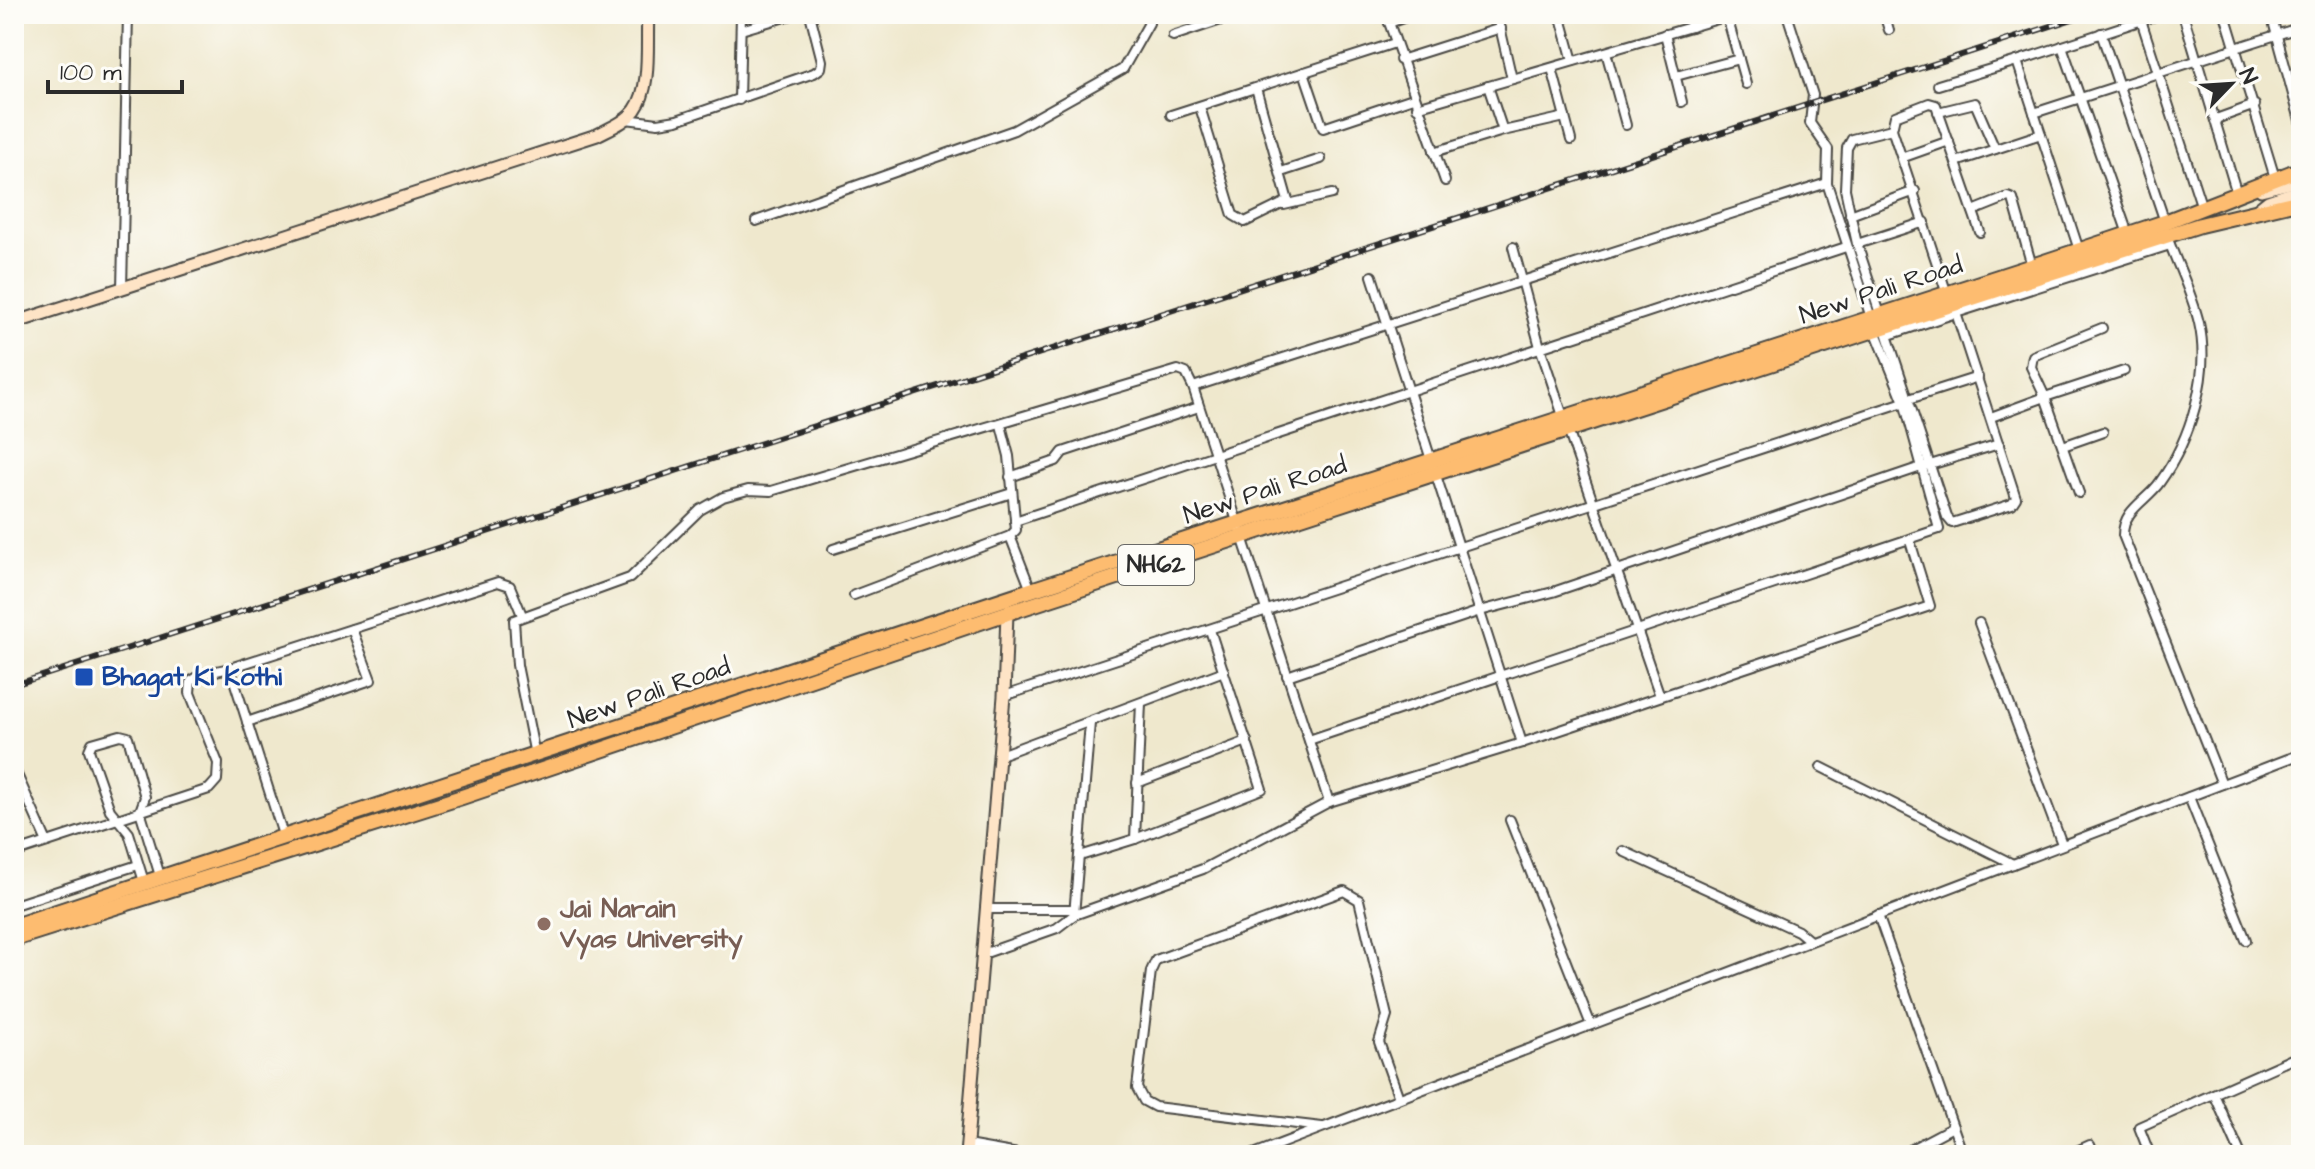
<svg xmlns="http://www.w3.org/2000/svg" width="2315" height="1169" viewBox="0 0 2315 1169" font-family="'Architects Daughter',sans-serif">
  <rect width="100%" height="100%" fill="#fdfcf7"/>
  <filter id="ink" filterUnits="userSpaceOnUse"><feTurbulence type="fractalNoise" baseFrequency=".0125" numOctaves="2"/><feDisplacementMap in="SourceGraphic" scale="16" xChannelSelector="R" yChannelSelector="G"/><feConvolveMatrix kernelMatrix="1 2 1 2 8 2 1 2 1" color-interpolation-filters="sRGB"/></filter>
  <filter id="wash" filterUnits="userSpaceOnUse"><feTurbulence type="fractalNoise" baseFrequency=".006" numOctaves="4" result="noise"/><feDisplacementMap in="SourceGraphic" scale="32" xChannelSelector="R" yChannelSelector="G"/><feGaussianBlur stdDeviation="1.8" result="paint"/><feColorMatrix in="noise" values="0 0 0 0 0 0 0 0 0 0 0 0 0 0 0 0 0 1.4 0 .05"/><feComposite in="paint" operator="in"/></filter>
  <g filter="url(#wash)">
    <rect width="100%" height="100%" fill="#efe8cd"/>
  </g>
  <g filter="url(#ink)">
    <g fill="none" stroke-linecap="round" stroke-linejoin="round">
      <g stroke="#484743" stroke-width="12">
        <g id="street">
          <polyline points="1386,14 1445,181"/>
          <polyline points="1497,14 1512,79"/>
          <polyline points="1560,14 1573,61"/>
          <polyline points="1689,14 1691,27"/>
          <polyline points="1884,14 1889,30"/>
          <polyline points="2183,14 2237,194"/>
          <polyline points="2225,14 2275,178"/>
          <polyline points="2271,14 2301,124"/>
          <polyline points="1727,17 1746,84"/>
          <polyline points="2141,20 2202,208"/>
          <polyline points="1389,23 1414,14"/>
          <polyline points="741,30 795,14"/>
          <polyline points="2101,33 2165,222"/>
          <polyline points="1665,34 1682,102"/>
          <polyline points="1173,36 1239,14"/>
          <polyline points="2062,46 2128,234"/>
          <polyline points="1606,52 1626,125"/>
          <polyline points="1400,60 1501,28"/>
          <polyline points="1552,68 1571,140"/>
          <polyline points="1304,72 1323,128 1413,98"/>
          <polyline points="1676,76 1739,59"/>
          <polyline points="1938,85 2017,61"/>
          <polyline points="1488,86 1503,131 1565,117"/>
          <polyline points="739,100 741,14"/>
          <polyline points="1200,107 1233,215 1245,222 1288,201 1256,88"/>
          <polyline points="1417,107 1735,14"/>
          <polyline points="1938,112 1975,103 1995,149"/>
          <polyline points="2034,113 2301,27"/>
          <polyline points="1171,115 1395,43"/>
          <polyline points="626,119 658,123 677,120 814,73 821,68 822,61 810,14"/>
          <polyline points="2216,119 2255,105"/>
          <polyline points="1434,152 1503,131"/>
          <polyline points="1904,157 1949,141"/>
          <polyline points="1956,162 2041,134"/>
          <polyline points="1281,172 1321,159"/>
          <polyline points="1284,205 1332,194"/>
          <polyline points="1973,211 2008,197 2013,199 2032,266"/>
          <polyline points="1850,215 1915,191"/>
          <polyline points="756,221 1014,130 1123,69 1149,23 1144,14"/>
          <path d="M 2167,236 C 2177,265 2192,293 2199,323 C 2211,375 2190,440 2160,482 C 2147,501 2123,509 2123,535 L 2222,784"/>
          <polyline points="1857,244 1925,222"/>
          <polyline points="1513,247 1540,347 1564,419"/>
          <polyline points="2079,250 2017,61 2161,14"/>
          <polyline points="1372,276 1522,743"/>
          <polyline points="122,289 128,14"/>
          <polyline points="1947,294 1892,129 1895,116 1929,103 1936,105 1980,232"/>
          <polyline points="1956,313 2170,245"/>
          <polyline points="2102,328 2033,356 2031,367 2045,397 2124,371"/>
          <polyline points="1889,335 1956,313 2016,498 2012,504 1952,523 1947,517 1857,244 1845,189 1847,148 1852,139 1892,129"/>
          <polyline points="1909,399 1978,377"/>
          <polyline points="1991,417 2045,397 2079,493"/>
          <polyline points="1001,425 1009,456 1016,530 1010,536 1031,590"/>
          <polyline points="1568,430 1660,696"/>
          <polyline points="2063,446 2103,432"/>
          <polyline points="1930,465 1999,444"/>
          <polyline points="1010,477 1056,461 1063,452 1199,407"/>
          <polyline points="1015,521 1846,247"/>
          <polyline points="833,549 1012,493"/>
          <polyline points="854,595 1010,536"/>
          <polyline points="1979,623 2062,844"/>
          <polyline points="230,668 284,838"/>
          <polyline points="1287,676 1480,611 1553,592 1924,466"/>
          <polyline points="1004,696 1904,402"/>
          <polyline points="247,722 371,680 352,629"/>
          <polyline points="1309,740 1939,529 1904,402 1875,330 1827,183 1828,149 1810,123 1813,95 1787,14"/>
          <polyline points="535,755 517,665 514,620 630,578 700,510 723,497 748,490 771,491 1178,370 1186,373 1193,387"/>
          <polyline points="1000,755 1224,671"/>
          <polyline points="1821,767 2013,864"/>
          <polyline points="14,768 47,842"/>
          <polyline points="1137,783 1247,741"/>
          <polyline points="2189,797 2246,940"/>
          <polyline points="1329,802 1193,387 1827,183"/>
          <polyline points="1510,820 1591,1025"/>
          <polyline points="1135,839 1141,703"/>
          <polyline points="1623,851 1798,931 1810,941"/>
          <polyline points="14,853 209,789 217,780 218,763 190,693 191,681 202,674 230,668 498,582 510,586 522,615"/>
          <polyline points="1080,856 1135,839 1262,789 1210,630"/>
          <polyline points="145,885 129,833 110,810 89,750 92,743 120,735 128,737 145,797 140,811 161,879"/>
          <polyline points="14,905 138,865"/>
          <polyline points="986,909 1074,909"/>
          <polyline points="1074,915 1090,723"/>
          <polyline points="1878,915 1963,1155"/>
          <polyline points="983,954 1057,928 1074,915 1203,869 1329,802 1522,743 1930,606 1910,541"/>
          <polyline points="2214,1094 2241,1155"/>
          <polyline points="1322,1127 1155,1107 1144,1101 1137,1088 1151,971 1156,960 1344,891 1359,900 1387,1016 1379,1042 1399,1098"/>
          <polyline points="967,1145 1024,1155"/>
          <polyline points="1251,1155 2301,754"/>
          <polyline points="1900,1155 1953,1127"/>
          <polyline points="2068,1155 2090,1145 2094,1155"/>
          <polyline points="2150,1155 2139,1127 2301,1055"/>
        </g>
      </g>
      <g stroke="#484743" stroke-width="15">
        <g id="secondary">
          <polyline points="2261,190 2301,180"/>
          <polyline points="2258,209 2268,201 2301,190"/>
          <path d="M 14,323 L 597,135 C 610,128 626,122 635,110 C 652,87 646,41 648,14"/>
          <polyline points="966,1155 1004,696 1007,613"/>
        </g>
      </g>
      <g stroke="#484743" stroke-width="18">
        <g id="highway">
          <polyline points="14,926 1031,590 2032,266 2165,222 2301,169"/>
          <polyline points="14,939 462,797 1007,613 2003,288 2200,225 2301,201"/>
        </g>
      </g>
      <use href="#street" stroke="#fff" stroke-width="8"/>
      <use href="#secondary" stroke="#fee4c6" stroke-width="11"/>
      <use href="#highway" stroke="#fdbc70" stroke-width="14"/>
      <g stroke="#2b2b2b" stroke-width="6">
        <polyline id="rail" points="14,685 2088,14"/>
      </g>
      <use href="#rail" stroke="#fdfcf7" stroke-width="3" stroke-dasharray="9" stroke-linecap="butt"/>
    </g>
  </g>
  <rect fill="#1a4fb4" stroke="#fdfcf7" stroke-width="3" x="74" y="667" width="20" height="20" rx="4"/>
  <circle fill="#8d6e63" stroke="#fdfcf7" stroke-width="3" cx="544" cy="924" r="8"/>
  <g text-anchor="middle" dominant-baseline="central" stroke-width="6" stroke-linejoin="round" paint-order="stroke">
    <rect fill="#fdfcf7" stroke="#6a6a68" stroke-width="2" x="1118" y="545" width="76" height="40" rx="6"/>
    <g font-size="24" font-weight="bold" fill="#2b2b2b">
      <text x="1156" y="565">NH62</text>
    </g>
    <g font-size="26" fill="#2b2b2b" stroke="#fdfcf7">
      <text transform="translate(1881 290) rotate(-18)">New Pali Road</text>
      <text transform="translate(1265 490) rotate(-18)">New Pali Road</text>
      <text transform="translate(649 693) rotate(-19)">New Pali Road</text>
    </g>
    <g font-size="26" font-weight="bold" fill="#164399" stroke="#fdfcf7" text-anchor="start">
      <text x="102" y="677">Bhagat Ki Kothi</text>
    </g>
    <g font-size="26" font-weight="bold" fill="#785e54" stroke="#fdfcf7" text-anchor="start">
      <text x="560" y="909">Jai Narain<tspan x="560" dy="30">Vyas University</tspan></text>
    </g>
  </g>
  <rect width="2315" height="1169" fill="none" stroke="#fdfcf7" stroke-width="48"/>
  <g transform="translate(2231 84) rotate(65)" stroke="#fdfcf7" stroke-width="6" paint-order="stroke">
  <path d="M0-6L14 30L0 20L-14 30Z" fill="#2b2b2b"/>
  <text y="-12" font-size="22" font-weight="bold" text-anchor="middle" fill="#2b2b2b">N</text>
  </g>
  <path d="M48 80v12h134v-12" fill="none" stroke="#2b2b2b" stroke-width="4"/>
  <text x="60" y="80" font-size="24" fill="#2b2b2b" stroke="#fdfcf7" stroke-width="6" paint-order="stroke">100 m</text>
</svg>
